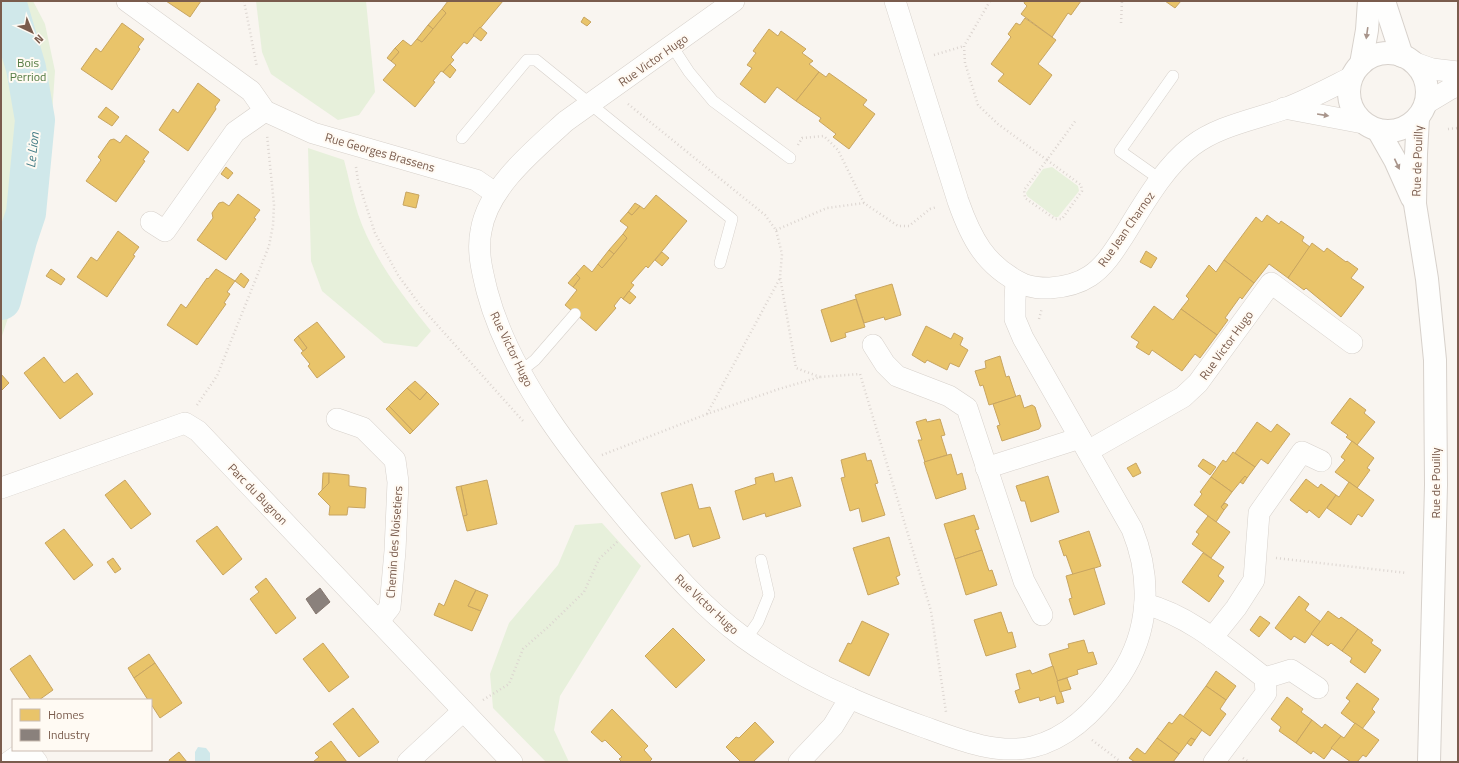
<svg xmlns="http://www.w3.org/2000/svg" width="1459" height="763" viewBox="0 0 1459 763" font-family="'Titillium Web',sans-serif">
  <rect width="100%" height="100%" fill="#f9f5f0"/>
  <g fill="#e7f0db">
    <polygon points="1,1 33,1 45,24 55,71 48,172 30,252 1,339"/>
    <polygon points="256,1 366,1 375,92 359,115 338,120 271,74 262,52"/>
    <path d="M 308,148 L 344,160 C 349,178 352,196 358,214 C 373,258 402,295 431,331 L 417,347 L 384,343 L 322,291 L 311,261 Z"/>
    <polygon points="1052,167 1078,186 1079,191 1058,217 1055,217 1027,196 1026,193 1043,169"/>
    <polygon points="602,523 641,566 560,696 554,730 569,762 546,762 493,708 490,674 509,623 558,565 575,525"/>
  </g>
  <polygon fill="#d0e8ea" points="198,747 206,748 210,753 210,762 195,762 195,752"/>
  <g fill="#e9c46a" stroke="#c8a561">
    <polygon points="166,1 201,1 190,17"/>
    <polygon points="448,1 503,1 467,44 464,42 451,57 454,60 443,72 441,71 433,81 435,82 415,107 383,80 396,65 391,61 399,52 395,48 403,40 411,46 417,39 422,42 446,13 442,9"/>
    <polygon points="1025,1 1081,1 1071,15 1068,13 1052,37 1021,14 1027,6 1024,3"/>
    <polygon points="1165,1 1181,1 1175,8"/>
    <polygon points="442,9 446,13 433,29 428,25"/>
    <polygon points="584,17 591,22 587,26 581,22"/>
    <polygon points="1025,18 1056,40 1038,64 1052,75 1030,105 998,81 1004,74 991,64 1011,37 1008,34 1016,23 1020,25"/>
    <polygon points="122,23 144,39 138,47 140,49 112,90 81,69 96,48 101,52"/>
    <polygon points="428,25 433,29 422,42 417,39"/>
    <polygon points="480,27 487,33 481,41 473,35"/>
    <polygon points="769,29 778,36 781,31 806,49 802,53 813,61 809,64 819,72 796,101 777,87 765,103 740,84 752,68 747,65 756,53 753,51"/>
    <polygon points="395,48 399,52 391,61 387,58"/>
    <polygon points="450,64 456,70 450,78 443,72"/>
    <polygon points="819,72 826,77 829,73 867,100 863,105 875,114 849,149 833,137 836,134 819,121 821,118 796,101"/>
    <polygon points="198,83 220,100 215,107 216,109 188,151 159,130 173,109 178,113"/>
    <polygon points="106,107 119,117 112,126 98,117"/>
    <polygon points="126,135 149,152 143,160 145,161 116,202 86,181 101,160 98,157 110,140 114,139 120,143"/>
    <polygon points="226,167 233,173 228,179 221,174"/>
    <polygon points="406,192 419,195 416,208 403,205"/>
    <polygon points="238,194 260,210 254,218 256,219 226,260 197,240 213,218 212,213 219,203 223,202 229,206"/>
    <polygon points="656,195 687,221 648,268 646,266 631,283 634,285 623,299 621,297 614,306 616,308 596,331 565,305 577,290 573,287 580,278 576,274 584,265 592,272 598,264 602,268 627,238 623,234 628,227 620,221 628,212 632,215 640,206 644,209"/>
    <polygon points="635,203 640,206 632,215 628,212"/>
    <polygon points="1267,215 1279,224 1281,221 1304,237 1302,241 1310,247 1288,278 1269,264 1254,283 1224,260 1256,217 1262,222"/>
    <polygon points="118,231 139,247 133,255 135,256 107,297 77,277 91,257 97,261"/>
    <polygon points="623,234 627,238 614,254 609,250"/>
    <polygon points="1312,243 1324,252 1327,248 1346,262 1347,261 1358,269 1351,278 1364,287 1341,317 1306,288 1304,290 1288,278"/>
    <polygon points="609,250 614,254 602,268 598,264"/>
    <polygon points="1146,251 1157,258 1151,268 1140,262"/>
    <polygon points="662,252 669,258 662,266 655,260"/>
    <polygon points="1224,260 1254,283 1242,299 1240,297 1225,318 1228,320 1217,335 1181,309 1189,299 1186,296 1209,265 1216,272"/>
    <polygon points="51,269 65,279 61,285 46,276"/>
    <polygon points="216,269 235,281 227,292 230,294 224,303 226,304 197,345 167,325 181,304 186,308 207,278 208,279"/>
    <polygon points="241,273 249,280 244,288 235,281"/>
    <polygon points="576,274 580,278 573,287 568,283"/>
    <polygon points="892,284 901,315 885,320 884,317 864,323 855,295"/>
    <polygon points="629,291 636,297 630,304 623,299"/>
    <polygon points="856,299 865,327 845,333 846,337 831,342 821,310"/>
    <polygon points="1154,306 1173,320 1181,309 1217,335 1200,358 1195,354 1182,371 1152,350 1149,355 1136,347 1139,342 1131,337"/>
    <polygon points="317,322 345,357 317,378 308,366 310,364 301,353 307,348 298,336"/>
    <polygon points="926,326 951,339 954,333 963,338 960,345 968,350 959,367 950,363 947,370 927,360 925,363 912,355"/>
    <polygon points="298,336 307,348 303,351 294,340"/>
    <polygon points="1000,356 1006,377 1009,376 1016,397 989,405 983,385 980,386 975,371 986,368 985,361"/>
    <polygon points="44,357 64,383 77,373 93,394 60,419 24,373"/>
    <polygon points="1,374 9,383 1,391"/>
    <polygon points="415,381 427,392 420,400 407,388"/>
    <polygon points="407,388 420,400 427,392 439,404 413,431 389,406"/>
    <polygon points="1020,395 1024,408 1032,405 1035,407 1041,426 1039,429 1002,441 997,426 1000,425 993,404"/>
    <polygon points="1350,398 1366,410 1364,413 1375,422 1357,445 1346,437 1348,435 1331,423"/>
    <polygon points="389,406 413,431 410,434 386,409"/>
    <polygon points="926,419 927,422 940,419 945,435 941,436 947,455 925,462 918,440 922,440 916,422"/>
    <polygon points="1257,422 1271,432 1277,424 1290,434 1268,464 1261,459 1255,467 1235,453"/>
    <polygon points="1352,441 1374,458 1367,468 1370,470 1357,488 1335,472 1345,460 1341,457"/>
    <polygon points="1233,452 1255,467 1247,478 1245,476 1232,492 1211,477 1223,460 1226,462"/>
    <polygon points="865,453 867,461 871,460 878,483 875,484 885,515 862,522 859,508 850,511 841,478 845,477 841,460"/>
    <polygon points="951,454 957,475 962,473 966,489 936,499 924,462"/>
    <polygon points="1203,459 1216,467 1210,475 1198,466"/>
    <polygon points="1136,463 1141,473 1133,477 1127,468"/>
    <polygon points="323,473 329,473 329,483 322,491"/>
    <polygon points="329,473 349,475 349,486 366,488 365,508 348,507 347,515 329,515 330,506 318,494 329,483"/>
    <polygon points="773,473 775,482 792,477 801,506 766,517 765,513 743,520 735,491 756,484 755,478"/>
    <polygon points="1048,476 1059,512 1031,522 1025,501 1021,501 1016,486"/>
    <polygon points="1245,476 1247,478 1243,484 1240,482"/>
    <polygon points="1211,477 1232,492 1221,507 1224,510 1216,522 1194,505 1202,494 1200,492"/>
    <polygon points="1306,479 1318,488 1321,484 1336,495 1319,518 1309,510 1307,513 1290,500"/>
    <polygon points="125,480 151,514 131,529 105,495"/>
    <polygon points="487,480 497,524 467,531 463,516 467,515 461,486"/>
    <polygon points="1349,482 1374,500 1362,517 1358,514 1351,525 1327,508 1336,495 1339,497"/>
    <polygon points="692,484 699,509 710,507 720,538 693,547 689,534 675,539 661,493"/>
    <polygon points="461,486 467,515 463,516 456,487"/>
    <polygon points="1225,503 1228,505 1224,510 1221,507"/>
    <polygon points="974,515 979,529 975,530 982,550 955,559 944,524"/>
    <polygon points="1208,516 1230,532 1211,558 1192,544 1199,534 1196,532"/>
    <polygon points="217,526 242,559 223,575 196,541"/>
    <polygon points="64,529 93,565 74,580 45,543"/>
    <polygon points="1089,531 1101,566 1073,575 1066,555 1064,556 1059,541"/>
    <polygon points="889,537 900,575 896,577 899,584 868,595 853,548"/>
    <polygon points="982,550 989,571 992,570 997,585 966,595 955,559"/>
    <polygon points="1203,553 1224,567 1218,576 1224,581 1209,602 1182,582"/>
    <polygon points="113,558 121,569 115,573 107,562"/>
    <polygon points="1094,568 1105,604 1074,615 1069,599 1072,598 1066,576"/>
    <polygon points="266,578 296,618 276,634 250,599 259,592 255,587"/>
    <polygon points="455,580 476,590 468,606 481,611 472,631 434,615 439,603 444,606"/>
    <polygon points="476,590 488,595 481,611 468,606"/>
    <polygon points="1299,596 1309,604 1305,610 1321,622 1305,643 1294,636 1291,640 1275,628"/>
    <polygon points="1328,611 1339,619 1341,617 1358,629 1342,651 1331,643 1328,646 1311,634"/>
    <polygon points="1001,612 1008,633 1012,632 1016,647 986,656 974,620"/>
    <polygon points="1260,616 1270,623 1259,637 1250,630"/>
    <polygon points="862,621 889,634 869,676 839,661 848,643 851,644"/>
    <polygon points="673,628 705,660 676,688 645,656"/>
    <polygon points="1358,629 1373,640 1371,643 1381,650 1365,673 1350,662 1352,658 1342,651"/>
    <polygon points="1084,640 1088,653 1093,652 1097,664 1077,670 1078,674 1057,681 1049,654 1069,648 1068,644"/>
    <polygon points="323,643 349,677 329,692 303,659"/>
    <polygon points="149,654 155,663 134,678 128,668"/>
    <polygon points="30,655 53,690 39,700 31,700 10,669"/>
    <polygon points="155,663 182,703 160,718 151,704 151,700 148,700 134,678"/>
    <polygon points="1053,666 1064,702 1057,704 1055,696 1040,701 1039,697 1019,703 1015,691 1020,689 1016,674 1030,670 1032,674"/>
    <polygon points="1216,671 1236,686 1226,700 1206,686"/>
    <polygon points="1067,678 1071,689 1060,692 1057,681"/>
    <polygon points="1357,683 1379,699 1372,709 1375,712 1362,729 1341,713 1350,701 1346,698"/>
    <polygon points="1206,686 1226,700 1220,709 1226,714 1210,736 1183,717"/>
    <polygon points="1287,697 1303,709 1301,712 1312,720 1296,743 1279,731 1281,727 1271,719"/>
    <polygon points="353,708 379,742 359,757 333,724"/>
    <polygon points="612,709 648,746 644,750 652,759 649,762 622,762 619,759 622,757 605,740 602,742 591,732"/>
    <polygon points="1180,714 1202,730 1195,740 1191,738 1179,754 1157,738 1169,722 1172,724"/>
    <polygon points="1312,720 1322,728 1325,724 1341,736 1324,759 1313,751 1311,754 1296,743"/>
    <polygon points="755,722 774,742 753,762 741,762 726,747 736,737 739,738"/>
    <polygon points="1355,723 1379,740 1366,757 1363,755 1357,762 1351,762 1331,748 1341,736 1344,738"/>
    <polygon points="1157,738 1179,754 1173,762 1135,762 1129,758 1137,748 1145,754"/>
    <polygon points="1191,738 1195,740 1191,746 1187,743"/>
    <polygon points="331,741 347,762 313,762 319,757 315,753"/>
    <polygon points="179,752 187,762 170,762 169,760"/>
  </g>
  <polygon fill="#8a817c" stroke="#85766e" points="320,588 330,602 316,614 306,599"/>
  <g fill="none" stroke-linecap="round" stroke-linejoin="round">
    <polyline stroke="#d0e8ea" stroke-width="40" points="1,300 17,240 26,213 35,120 26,68 6,1"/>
    <g stroke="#d7d1cb" stroke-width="12">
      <g id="service">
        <polyline points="672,46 689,72 713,101 790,158"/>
        <polyline points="462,138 527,60 536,60 732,219 720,263"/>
        <polyline points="1161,180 1120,151 1173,76"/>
        <polyline points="521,371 535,360 575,314"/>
        <polyline points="746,639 758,622 769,595 761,560"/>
      </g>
    </g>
    <g stroke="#d7d1cb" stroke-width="22">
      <g id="minor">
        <polyline points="127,1 251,91 265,111 313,133 476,180 495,193"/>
        <path d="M 734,1 L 566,121 C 534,150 488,187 481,231 C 477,251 482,271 487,291 C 510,378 578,462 635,529 C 669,568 702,607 743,637 C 775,660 815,683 850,698 C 874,709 899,718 924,727 C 957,739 996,755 1032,747 C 1070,738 1099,707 1120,676 C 1150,631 1152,578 1132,529 L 1023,338 L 1015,319 L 1015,300 L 1016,281"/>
        <path d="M 895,1 L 958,201 C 971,238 985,266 1023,284 C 1032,288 1040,288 1050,288 C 1064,287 1078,284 1090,276 C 1104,267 1114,251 1123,237 C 1142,207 1163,168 1192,146 C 1218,126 1253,120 1284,109 C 1308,100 1330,88 1352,77"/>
        <polyline points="1415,63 1432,69 1458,72"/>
        <polyline points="1425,104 1450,89 1458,86"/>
        <polyline points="1284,108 1363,123"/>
        <polyline points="151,222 165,231 235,132 265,111"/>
        <polyline points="873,345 885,364 897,376 949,396 967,408 1024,581 1042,615"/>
        <polyline points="337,419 363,428 395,460 398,482 395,551 390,607 379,621"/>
        <polyline points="1088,451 1183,397 1198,383 1271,283 1352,343"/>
        <polyline points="986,468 1080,438"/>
        <polyline points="1,488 185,423 198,431 512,762"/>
        <path d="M 1145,604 C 1191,616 1228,650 1265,678 L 1266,693 L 1214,762"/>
        <polyline points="1212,638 1236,608 1254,580 1259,513 1302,452 1321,461"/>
        <polyline points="1265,678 1291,670 1318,688"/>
        <polyline points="9,762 22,753 33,757 37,762"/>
        <polyline points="408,762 463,711"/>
        <polyline points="799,762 833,726 850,698"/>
      </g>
    </g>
    <g stroke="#d7d1cb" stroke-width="24">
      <g id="tertiary">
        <polyline points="1384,1 1402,56"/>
        <circle cx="1388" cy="92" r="39"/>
        <polyline points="1361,64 1367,30 1369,1"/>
        <polyline points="1418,118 1416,154 1415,204 1427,279 1435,360 1436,485 1429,762"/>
        <polyline points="1378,130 1395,160 1412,198"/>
      </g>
    </g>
    <g stroke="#dcd5d0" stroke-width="2.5" stroke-dasharray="1 3" stroke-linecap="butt">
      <polyline points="244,1 257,67"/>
      <polyline points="990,1 964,46 965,63 978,105 998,124 1047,160 1076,120"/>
      <polyline points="1121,23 1122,1"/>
      <polyline points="934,55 964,46"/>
      <polyline points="628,104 765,215 776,230 782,254 780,277 796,368 820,377"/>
      <polyline points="1448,129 1458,128"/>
      <polyline points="798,145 802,138 824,136 838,150 864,203 898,226 909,226 930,209 937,207"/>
      <polygon points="1047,160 1081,185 1082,191 1062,219 1055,219 1025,198 1024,190"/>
      <polyline points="356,167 358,181 375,233 398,275 422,308 523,421"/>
      <polyline points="776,230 827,208 864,203"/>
      <polyline points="1039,319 1042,308"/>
      <polyline points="197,405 217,376 269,246 273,225 274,205 267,135"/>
      <polyline points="707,414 780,278"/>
      <polyline points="602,455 707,414 779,389 820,377 860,374 931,611 946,712"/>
      <polyline points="1276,558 1407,573"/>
      <polyline points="483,700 509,684 523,649 548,627 584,592 599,559 618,541"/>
      <polyline points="1092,740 1121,762"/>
      <polyline points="1243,758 1249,762"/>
    </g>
    <use href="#service" stroke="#fefefd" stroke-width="11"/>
    <use href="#minor" stroke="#fefefd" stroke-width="21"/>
    <use href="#tertiary" stroke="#fefefd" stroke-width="22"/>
  </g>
  <defs><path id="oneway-solid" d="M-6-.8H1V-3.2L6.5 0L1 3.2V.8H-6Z"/></defs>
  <g fill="#a8958b">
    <use href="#oneway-solid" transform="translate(1367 33) rotate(98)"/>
    <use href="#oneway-solid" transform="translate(1323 115) rotate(9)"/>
    <use href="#oneway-solid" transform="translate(1397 164) rotate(65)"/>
  </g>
  <g text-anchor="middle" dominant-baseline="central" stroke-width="4" stroke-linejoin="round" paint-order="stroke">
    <g font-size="12" fill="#7a5c4d" stroke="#fffaf3">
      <text transform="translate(653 60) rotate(-35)">Rue Victor Hugo</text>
      <text transform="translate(380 152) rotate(16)">Rue Georges Brassens</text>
      <text transform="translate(1417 161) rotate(-88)">Rue de Pouilly</text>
      <text transform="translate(1126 229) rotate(-55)">Rue Jean Charnoz</text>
      <text transform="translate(1226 345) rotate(-54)">Rue Victor Hugo</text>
      <text transform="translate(512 349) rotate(64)">Rue Victor Hugo</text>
      <text transform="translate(1435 483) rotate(-90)">Rue de Pouilly</text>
      <text transform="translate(258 494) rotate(46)">Parc du Bugnon</text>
      <text transform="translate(394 542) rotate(-86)">Chemin des Noisetiers</text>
      <text transform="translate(707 604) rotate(43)">Rue Victor Hugo</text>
    </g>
    <g font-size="12" fill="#537a41" stroke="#fffaf3">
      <text x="28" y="62">Bois<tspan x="28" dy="14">Perriod</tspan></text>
    </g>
    <g font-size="13" font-style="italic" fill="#437c86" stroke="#fffaf3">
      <text transform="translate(32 150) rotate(-84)">Le Lion</text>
    </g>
  </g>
  <rect width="1459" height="763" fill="none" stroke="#7a5c4d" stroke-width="4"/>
  <rect x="12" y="699" width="140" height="52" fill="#fffaf3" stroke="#cabbb1"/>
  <rect x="20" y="709" width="20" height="12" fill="#e9c46a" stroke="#cabbb1"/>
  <text x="48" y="719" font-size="12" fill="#7a5c4d">Homes</text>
  <rect x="20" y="729" width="20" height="12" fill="#8a817c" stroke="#cabbb1"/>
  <text x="48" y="739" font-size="12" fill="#7a5c4d">Industry</text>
  <g transform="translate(32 32) rotate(136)" stroke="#fffaf3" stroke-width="3" paint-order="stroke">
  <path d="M0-3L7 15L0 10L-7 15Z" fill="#7a5c4d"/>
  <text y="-6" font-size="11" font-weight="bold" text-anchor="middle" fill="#7a5c4d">N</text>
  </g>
</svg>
